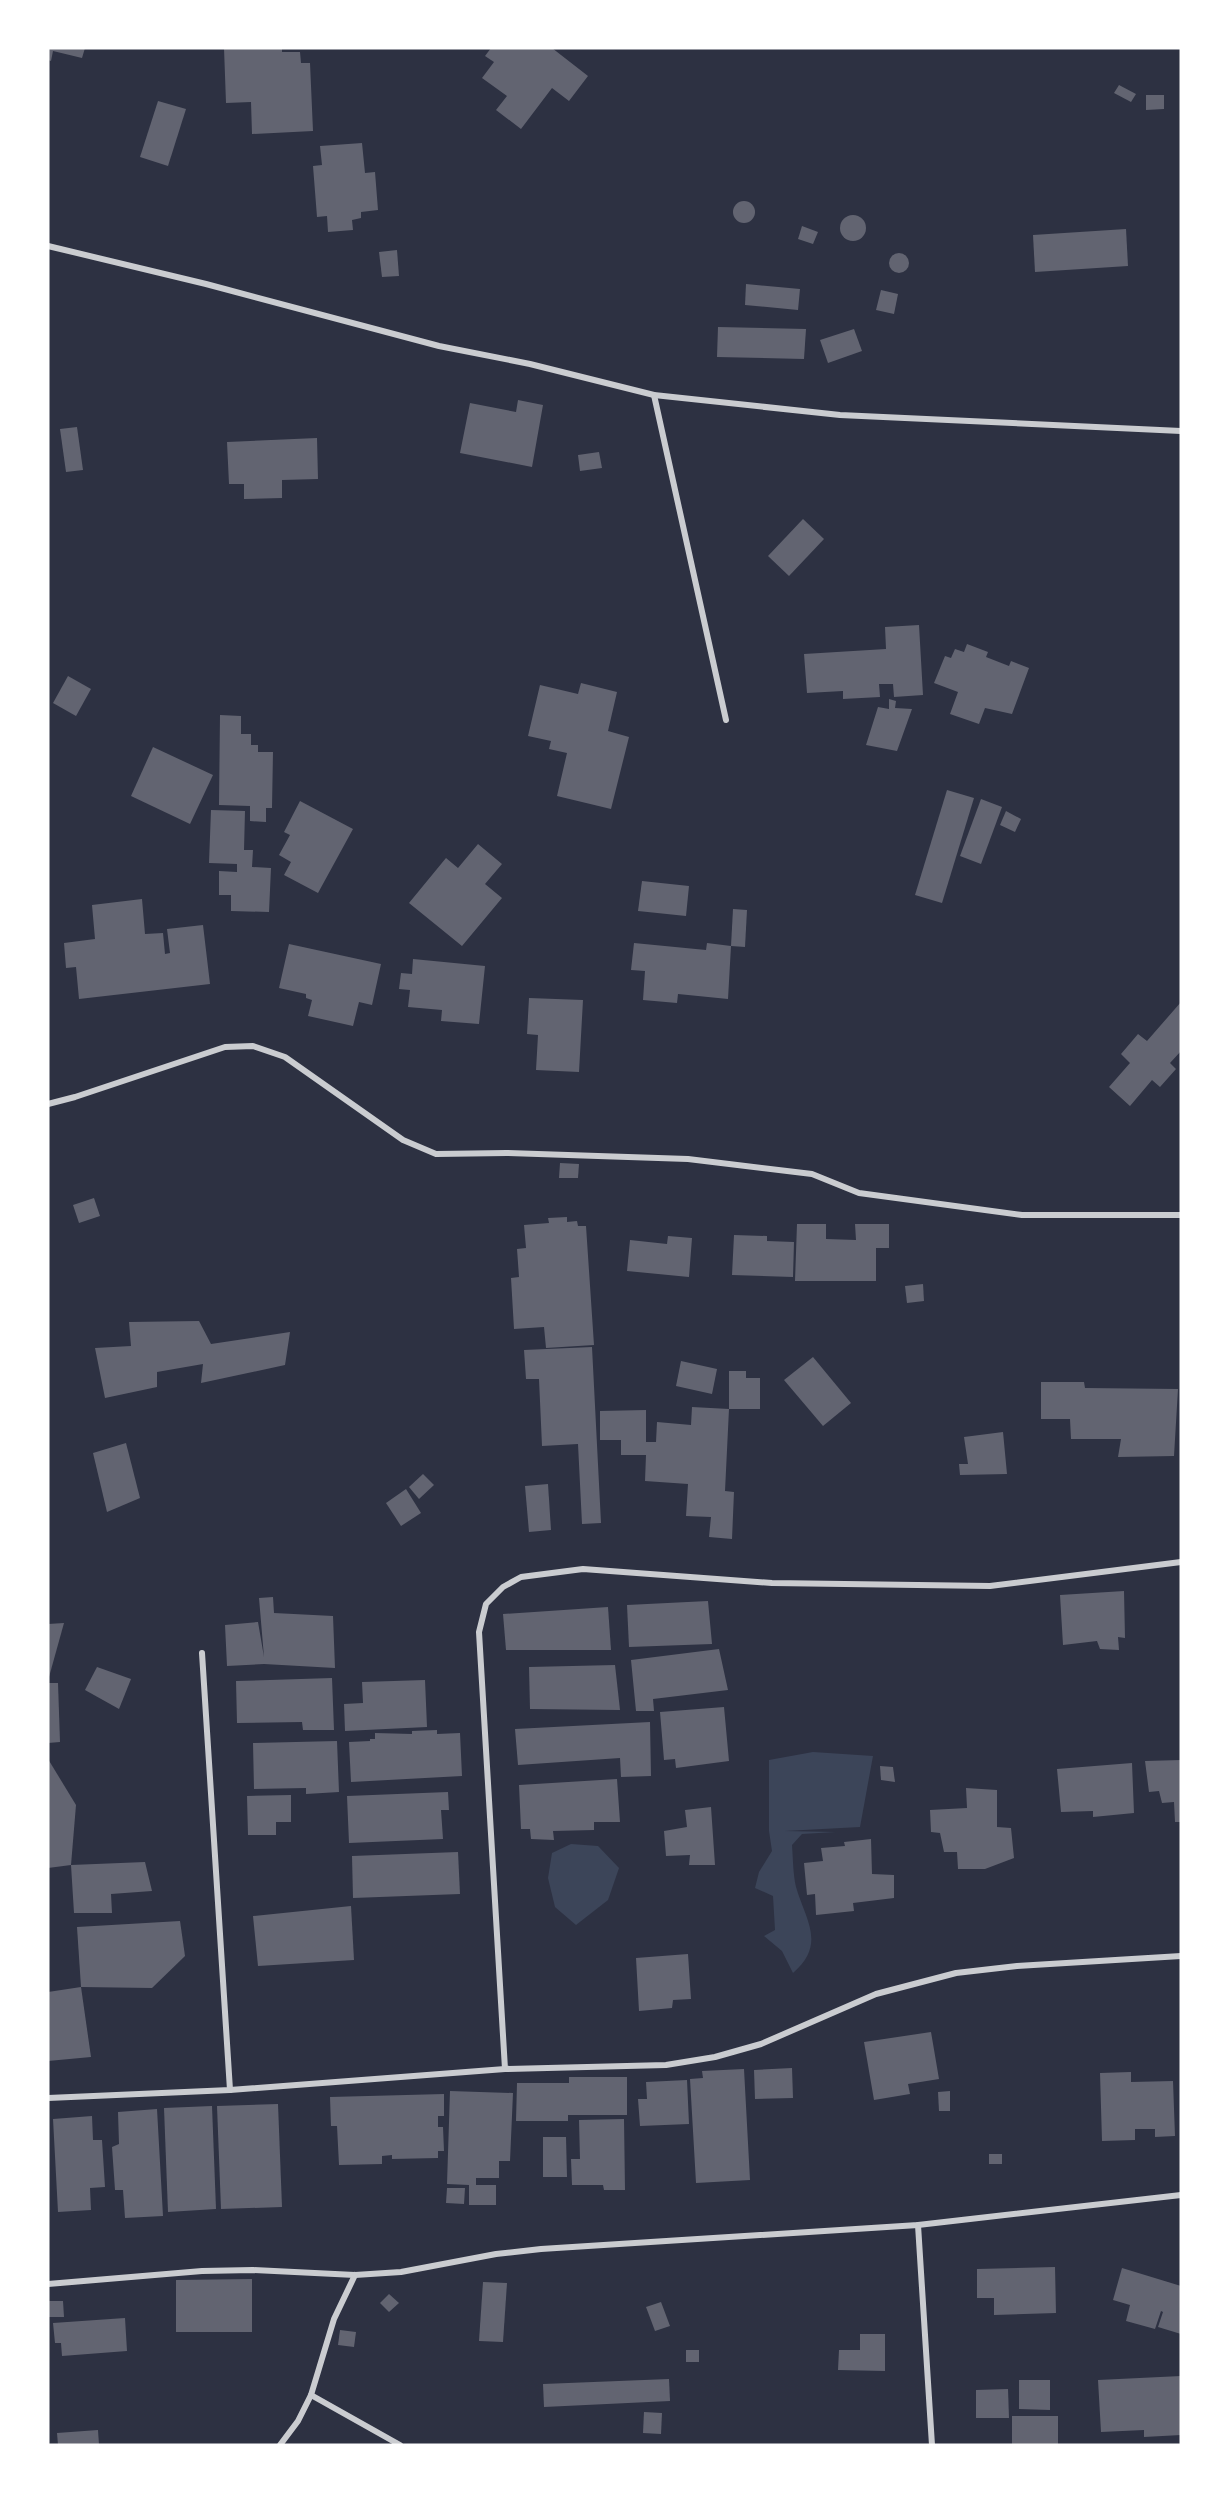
<svg xmlns="http://www.w3.org/2000/svg" width="1229" height="2493" viewBox="0 0 1229 2493" font-family="Karla,sans-serif">
  <rect width="100%" height="100%" fill="#2d3142"/>
  <g fill="#3c4559">
    <path d="M 813,1752 L 873,1756 L 860,1827 L 785,1831 L 836,1832 L 802,1834 L 792,1845 C 793,1858 793,1874 796,1887 C 805,1919 827,1944 793,1973 L 782,1951 L 764,1936 L 775,1930 L 773,1896 L 755,1888 L 759,1872 L 772,1851 L 769,1831 L 769,1760 Z"/>
    <polygon points="571,1844 598,1846 619,1868 608,1900 576,1925 555,1907 548,1878 552,1853"/>
  </g>
  <g fill="#626471">
    <polygon points="48,48 85,48 82,58 53,51 51,61 48,60"/>
    <polygon points="224,48 282,48 282,52 300,52 301,63 310,63 313,131 252,134 251,102 226,103"/>
    <polygon points="491,48 552,48 588,76 569,101 552,88 521,129 496,110 507,96 482,78 494,62 485,56"/>
    <polygon points="1119,85 1136,94 1131,102 1114,93"/>
    <polygon points="1146,95 1164,95 1164,109 1146,110"/>
    <polygon points="158,101 186,109 168,166 140,157"/>
    <polygon points="362,143 365,173 375,172 378,210 361,212 361,218 352,220 353,230 328,232 327,216 317,217 313,166 322,165 320,146"/>
    <circle cx="744" cy="212" r="11"/>
    <circle cx="853" cy="228" r="13"/>
    <polygon points="802,226 818,232 813,244 798,239"/>
    <polygon points="1126,229 1128,266 1035,272 1033,235"/>
    <polygon points="397,250 399,276 382,277 379,252"/>
    <circle cx="899" cy="263" r="10"/>
    <polygon points="746,284 800,289 798,310 745,305"/>
    <polygon points="881,290 898,294 894,314 876,310"/>
    <polygon points="718,327 806,329 804,359 717,357"/>
    <polygon points="854,329 862,351 828,363 820,340"/>
    <polygon points="518,400 543,405 532,467 460,453 470,403 516,412"/>
    <polygon points="77,427 83,470 66,472 60,429"/>
    <polygon points="317,438 318,479 282,480 282,498 244,499 244,484 229,484 227,442"/>
    <polygon points="599,452 602,468 580,471 578,455"/>
    <polygon points="803,519 824,539 789,576 768,556"/>
    <polygon points="919,625 923,695 894,697 893,684 879,684 880,697 843,699 843,691 807,693 804,654 886,649 885,627"/>
    <polygon points="967,644 988,652 986,657 1009,666 1011,661 1029,668 1012,714 985,708 979,724 950,714 958,692 934,683 945,656 951,658 955,649 964,652"/>
    <polygon points="68,676 91,689 76,716 53,703"/>
    <polygon points="581,683 617,692 608,731 629,737 611,809 557,796 567,753 549,749 551,741 528,736 540,685 578,694"/>
    <polygon points="889,699 896,701 895,708 912,709 897,751 866,745 878,707 889,709"/>
    <polygon points="220,715 241,716 241,734 251,734 251,745 258,745 258,752 273,752 272,808 266,808 266,822 250,821 250,806 219,805"/>
    <polygon points="153,747 213,775 190,824 131,796"/>
    <polygon points="947,790 974,798 942,903 915,895"/>
    <polygon points="981,799 1002,807 981,864 960,856"/>
    <polygon points="300,801 353,829 318,893 284,875 291,862 279,855 290,835 284,832"/>
    <polygon points="211,810 245,811 244,850 253,850 252,867 271,868 269,912 231,911 231,895 219,895 219,871 237,872 237,864 209,863"/>
    <polygon points="1006,811 1021,819 1015,832 1000,825"/>
    <polygon points="478,844 502,864 485,884 502,898 462,946 409,903 446,858 458,868"/>
    <polygon points="642,881 689,886 686,916 638,911"/>
    <polygon points="142,899 145,934 163,933 165,954 170,953 167,929 203,925 210,984 79,999 76,967 66,968 64,943 95,939 92,905"/>
    <polygon points="733,909 747,910 745,947 731,946"/>
    <polygon points="634,943 706,950 707,943 731,946 728,999 678,994 677,1003 643,1000 645,971 631,970"/>
    <polygon points="289,944 381,964 372,1005 359,1002 353,1026 308,1016 312,1000 306,998 306,994 279,988"/>
    <polygon points="413,959 485,966 479,1024 441,1021 442,1010 408,1007 410,990 399,989 401,973 412,974"/>
    <polygon points="529,998 583,1000 579,1072 536,1070 538,1035 527,1034"/>
    <polygon points="1181,1002 1181,1051 1170,1063 1176,1069 1160,1087 1152,1080 1130,1106 1109,1087 1130,1063 1121,1054 1138,1034 1147,1041"/>
    <polygon points="560,1163 579,1164 578,1178 559,1178"/>
    <polygon points="94,1198 100,1216 79,1223 73,1205"/>
    <polygon points="567,1217 567,1222 577,1221 578,1226 586,1226 594,1345 546,1348 544,1327 514,1329 511,1278 519,1277 517,1249 526,1248 524,1225 549,1223 548,1218"/>
    <polygon points="797,1224 826,1224 826,1239 856,1240 855,1224 889,1224 889,1248 876,1248 876,1281 795,1281"/>
    <polygon points="734,1235 767,1236 767,1241 794,1242 793,1277 732,1275"/>
    <polygon points="668,1236 692,1238 689,1277 627,1271 630,1240 667,1244"/>
    <polygon points="923,1284 924,1301 907,1303 905,1286"/>
    <polygon points="199,1321 211,1344 290,1332 285,1365 201,1383 203,1364 157,1372 157,1387 105,1398 95,1348 131,1346 129,1322"/>
    <polygon points="592,1347 601,1523 582,1524 578,1444 542,1446 539,1379 526,1379 524,1350"/>
    <polygon points="813,1357 851,1403 823,1426 784,1380"/>
    <polygon points="681,1361 717,1369 712,1394 676,1386"/>
    <polygon points="729,1371 746,1371 746,1378 760,1378 760,1409 729,1409"/>
    <polygon points="1041,1382 1084,1382 1085,1388 1178,1389 1174,1456 1118,1457 1121,1439 1071,1439 1070,1419 1041,1419"/>
    <polygon points="692,1407 729,1409 725,1491 734,1492 732,1539 709,1537 711,1517 686,1516 688,1484 645,1481 646,1455 621,1455 621,1440 600,1440 600,1411 646,1410 646,1442 656,1442 657,1422 691,1425"/>
    <polygon points="1003,1432 1007,1474 960,1475 959,1464 968,1464 964,1437"/>
    <polygon points="126,1443 140,1498 107,1512 93,1453"/>
    <polygon points="423,1474 434,1485 419,1499 409,1487"/>
    <polygon points="548,1484 551,1530 529,1532 525,1486"/>
    <polygon points="406,1489 421,1513 401,1526 386,1503"/>
    <polygon points="1124,1591 1125,1638 1118,1637 1119,1650 1100,1649 1097,1641 1063,1645 1060,1595"/>
    <polygon points="273,1597 274,1613 333,1616 335,1668 264,1664 227,1666 225,1625 258,1622 264,1657 259,1598"/>
    <polygon points="708,1601 712,1644 629,1647 627,1605"/>
    <polygon points="608,1607 611,1650 506,1650 503,1614"/>
    <polygon points="64,1623 49,1677 48,1677 48,1624"/>
    <polygon points="719,1649 728,1690 653,1699 654,1711 636,1711 631,1660"/>
    <polygon points="615,1665 620,1710 530,1709 529,1667"/>
    <polygon points="97,1667 131,1679 119,1709 85,1690"/>
    <polygon points="332,1678 334,1730 303,1730 302,1722 237,1723 236,1681"/>
    <polygon points="425,1680 427,1727 345,1731 344,1704 363,1703 362,1682"/>
    <polygon points="48,1683 58,1683 60,1742 48,1743"/>
    <polygon points="724,1707 729,1761 676,1768 675,1759 664,1760 660,1712"/>
    <polygon points="650,1722 651,1776 621,1777 620,1758 518,1765 515,1729"/>
    <polygon points="437,1730 437,1734 460,1733 462,1776 351,1782 349,1742 370,1741 370,1739 375,1739 375,1733 412,1734 412,1731"/>
    <polygon points="337,1741 339,1792 306,1794 306,1788 254,1789 253,1743"/>
    <polygon points="48,1759 76,1805 71,1865 48,1868"/>
    <polygon points="1181,1760 1181,1822 1175,1822 1174,1802 1162,1803 1159,1791 1149,1792 1145,1761"/>
    <polygon points="1132,1763 1134,1813 1093,1817 1093,1811 1061,1812 1057,1769"/>
    <polygon points="880,1766 893,1767 895,1782 881,1780"/>
    <polygon points="617,1779 620,1822 594,1822 594,1830 553,1831 554,1840 531,1839 530,1829 521,1829 519,1785"/>
    <polygon points="966,1788 997,1790 997,1827 1011,1828 1014,1858 985,1869 958,1869 957,1852 944,1852 940,1833 931,1832 930,1810 967,1808"/>
    <polygon points="448,1792 449,1810 441,1810 443,1839 349,1843 347,1796"/>
    <polygon points="291,1795 291,1822 276,1822 276,1835 248,1835 247,1796"/>
    <polygon points="711,1807 715,1865 689,1865 690,1855 666,1856 664,1831 687,1827 685,1810"/>
    <polygon points="871,1839 872,1874 894,1875 894,1898 853,1903 854,1911 816,1915 815,1894 807,1895 804,1863 823,1861 821,1848 845,1846 844,1842"/>
    <polygon points="458,1852 460,1894 353,1898 352,1856"/>
    <polygon points="145,1862 152,1891 111,1894 112,1913 74,1913 71,1865"/>
    <polygon points="351,1906 354,1960 258,1966 253,1916"/>
    <polygon points="180,1921 185,1956 152,1988 81,1987 77,1927"/>
    <polygon points="688,1954 691,1999 673,2000 672,2008 639,2011 636,1958"/>
    <polygon points="81,1987 91,2057 48,2061 48,1992"/>
    <polygon points="931,2032 939,2079 908,2084 910,2094 874,2100 864,2042"/>
    <polygon points="792,2068 793,2098 755,2099 754,2070"/>
    <polygon points="744,2069 750,2180 696,2183 690,2079 703,2078 702,2071"/>
    <polygon points="1131,2072 1131,2082 1173,2081 1175,2136 1155,2137 1155,2129 1135,2129 1135,2140 1102,2141 1100,2073"/>
    <polygon points="569,2077 627,2077 627,2115 568,2115 568,2121 516,2121 517,2083 569,2083"/>
    <polygon points="687,2080 689,2124 640,2126 638,2099 647,2099 646,2082"/>
    <polygon points="450,2091 513,2093 510,2161 499,2161 499,2178 476,2178 476,2185 496,2185 496,2205 469,2205 469,2185 447,2184"/>
    <polygon points="950,2091 950,2111 939,2111 938,2092"/>
    <polygon points="444,2094 444,2116 438,2116 438,2127 443,2127 444,2151 438,2151 438,2158 392,2159 392,2155 382,2156 382,2164 339,2165 337,2126 331,2126 330,2097"/>
    <polygon points="278,2104 282,2207 221,2209 217,2106"/>
    <polygon points="212,2106 216,2209 168,2212 164,2108"/>
    <polygon points="157,2109 163,2216 125,2218 123,2190 115,2190 112,2147 119,2144 118,2112"/>
    <polygon points="92,2116 93,2140 102,2140 105,2187 90,2188 91,2210 58,2212 53,2119"/>
    <polygon points="624,2119 625,2190 604,2190 603,2185 572,2185 571,2159 580,2159 579,2120"/>
    <polygon points="543,2137 566,2137 567,2177 543,2177"/>
    <rect x="989" y="2154" width="13" height="10"/>
    <polygon points="447,2188 465,2188 464,2204 446,2203"/>
    <polygon points="1055,2267 1056,2313 994,2315 994,2298 977,2298 977,2269"/>
    <polygon points="1122,2268 1181,2286 1181,2334 1158,2327 1163,2312 1161,2311 1155,2329 1126,2321 1130,2305 1113,2300"/>
    <polygon points="252,2279 252,2332 176,2332 176,2280"/>
    <polygon points="483,2282 507,2283 503,2342 479,2341"/>
    <polygon points="389,2294 399,2303 389,2312 380,2303"/>
    <polygon points="48,2301 63,2301 64,2317 48,2317"/>
    <polygon points="661,2302 670,2326 655,2331 646,2307"/>
    <polygon points="125,2318 127,2351 62,2356 61,2343 55,2343 53,2323"/>
    <polygon points="340,2330 356,2332 354,2347 338,2345"/>
    <polygon points="860,2334 885,2334 885,2371 838,2370 839,2350 860,2350"/>
    <rect x="686" y="2350" width="13" height="12"/>
    <polygon points="1181,2376 1181,2435 1144,2437 1144,2430 1101,2432 1098,2380"/>
    <polygon points="669,2379 670,2401 544,2407 543,2384"/>
    <polygon points="1019,2380 1050,2380 1050,2410 1019,2409"/>
    <polygon points="1008,2389 1009,2418 976,2418 976,2390"/>
    <polygon points="644,2412 662,2413 661,2434 643,2433"/>
    <rect x="1012" y="2416" width="46" height="29"/>
    <polygon points="98,2430 99,2445 58,2445 57,2433"/>
  </g>
  <g fill="none" stroke-linecap="round" stroke-linejoin="round">
    <g stroke="#caccd0" stroke-width="6">
      <polyline points="48,246 206,284 439,346 530,364 654,395 840,415 1181,431"/>
      <polyline points="654,395 726,720"/>
      <polyline points="48,1104 75,1097 225,1047 253,1046 285,1057 403,1140 436,1154 507,1153 688,1159 812,1174 859,1193 1022,1215 1181,1215"/>
      <polyline points="202,1653 230,2090"/>
      <polyline points="505,2069 479,1632 486,1604 503,1587 521,1577 583,1569 772,1583 990,1586 1181,1562"/>
      <polyline points="48,2098 230,2090 505,2069 666,2065 715,2057 761,2044 876,1994 956,1973 1017,1966 1181,1956"/>
      <polyline points="918,2225 932,2445"/>
      <polyline points="48,2284 202,2271 253,2270 355,2275 401,2272 496,2254 541,2249 918,2225 1181,2195"/>
      <polyline points="311,2395 400,2445"/>
      <polyline points="280,2445 298,2421 311,2395 334,2319 355,2275"/>
    </g>
  </g>
  <rect width="1229" height="2493" fill="none" stroke="#ffffff" stroke-width="99"/>
</svg>
